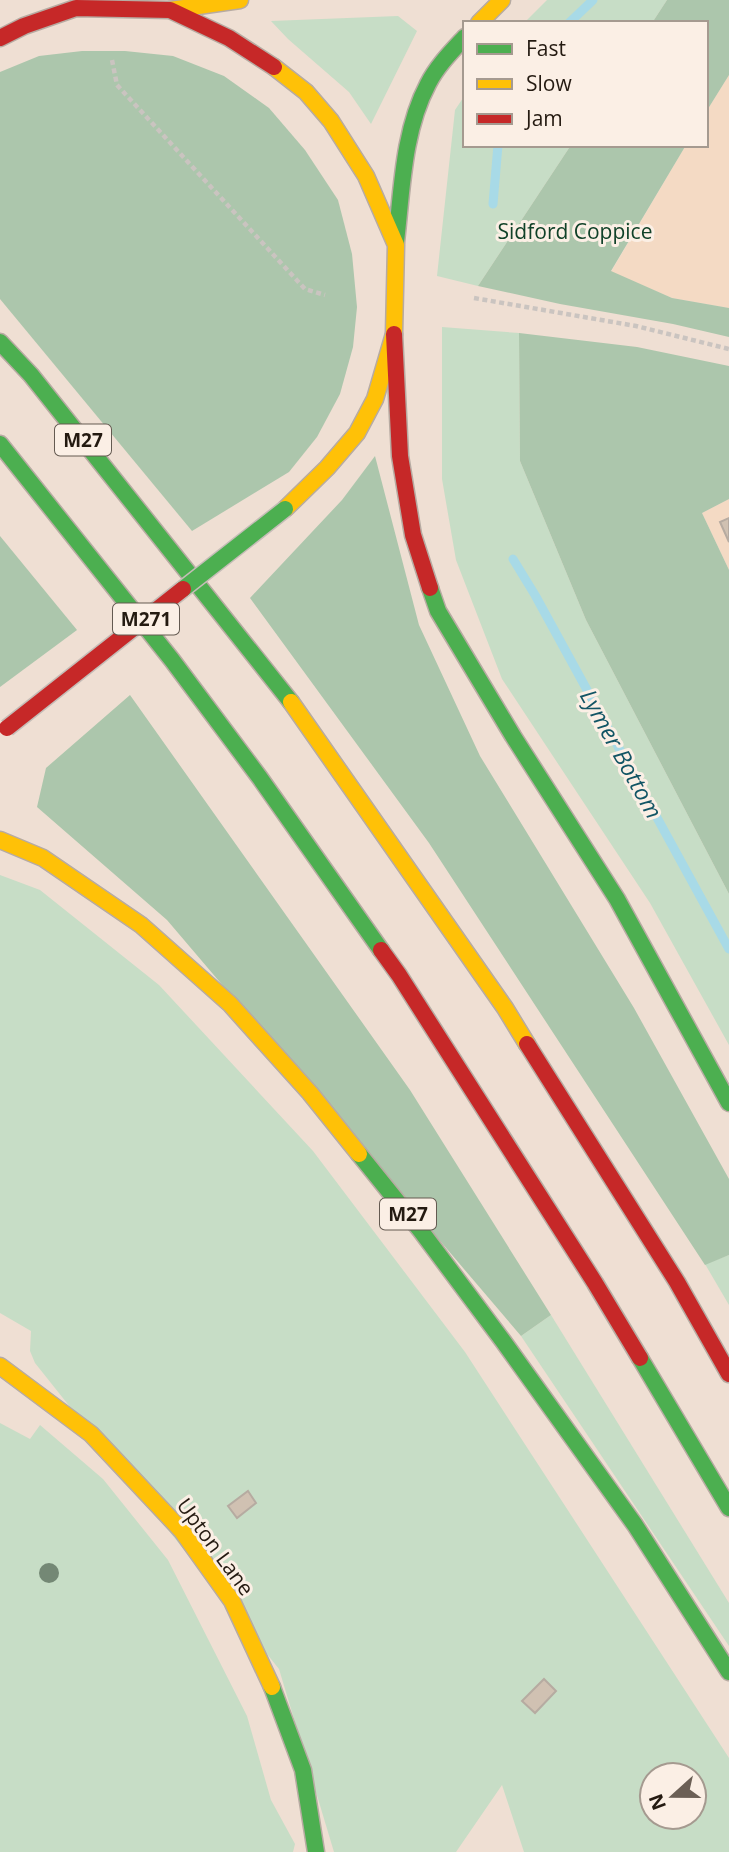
<svg xmlns="http://www.w3.org/2000/svg" width="729" height="1852" viewBox="0 0 729 1852" font-family="'Open Sans',sans-serif">
  <style>
    .built { fill: #f4dac4 }
    .green { fill: #c7ddc6; fill-rule: evenodd }
    .forest { fill: #acc6ac }
    .lines { fill: none; stroke-linecap: round; stroke-linejoin: round }
    .stream { stroke: #a8dae7; stroke-width: 9 }
    .building { fill: #d0c1b2; stroke: #b6aba1; stroke-width: 2 }
    .fast-casing { stroke: #b7aba2; stroke-width: 19 }
    .slow-casing { stroke: #b7aba2; stroke-width: 19 }
    .jam-casing { stroke: #b7aba2; stroke-width: 19 }
    .path { stroke: #cac4c0; stroke-width: 4.5; stroke-dasharray: 5 3.5; stroke-linecap: butt }
    .fast { stroke: #4caf50; stroke-width: 16 }
    .slow { stroke: #ffc107; stroke-width: 16 }
    .jam { stroke: #c62828; stroke-width: 16 }
    .fast-bridge-casing { stroke: #c5bdb7; stroke-width: 19; stroke-linecap: butt }
    .jam-bridge-casing { stroke: #c5bdb7; stroke-width: 19; stroke-linecap: butt }
    .fast-bridge { stroke: #4caf50; stroke-width: 16 }
    .jam-bridge { stroke: #c62828; stroke-width: 16 }
    .tree { fill: #748875 }
    .labels { text-anchor: middle; stroke-width: 6; stroke-linejoin: round; paint-order: stroke }
    .shield { fill: #fbefe5; stroke: #645a51; stroke-width: 2 }
    .shield-label { font-size: 19px; font-weight: bold; fill: #241a11 }
    .park-label { font-size: 21px; fill: #104128; stroke: #fbefe5 }
    .street-label { font-size: 21px; fill: #241a11; stroke: #fbefe5 }
    .water-label { font-size: 23px; font-style: italic; fill: #125565; stroke: #fbefe5 }
  </style>
  <rect width="100%" height="100%" fill="#efdfd3"/>
  <!-- built -->
  <g class="built">
    <path d="M729,75V308L672,298L611,272L686,145H706V112Z"/>
    <path d="M729,499V570L702,513Z"/>
  </g>
  <!-- green -->
  <g class="green">
    <path d="M547,0H667L652,23H524Z"/>
    <path d="M398,16L417,31L371,124L349,92L288,39L271,21Z"/>
    <path d="M465,95V145H571L478,286L437,276L455,110Z"/>
    <path d="M442,327L519,333L520,461L586,620L729,894V1045L650,903L502,679L456,560L442,479Z"/>
    <path d="M0,875L40,890L159,985L313,1151L465,1352L729,1758V1852H524L502,1785L456,1852H334L279,1669L35,1363L30,1351L31,1331L0,1313ZM652,1775H694V1817H652Z"/>
    <path d="M729,1255V1305L705,1264Z"/>
    <path d="M551,1315L729,1603V1646L521,1336Z"/>
    <path d="M0,1423L30,1439L40,1425L103,1479L168,1560L247,1716L271,1800L295,1844L293,1852H0Z"/>
  </g>
  <!-- forest -->
  <g class="forest">
    <path d="M667,0H729V75L706,112V23H652Z"/>
    <path d="M82,51H125L173,56L224,76L269,108L305,150L338,200L352,254L357,307L353,347L340,394L317,437L289,472L192,531L0,299V72L39,56Z"/>
    <path d="M571,145H686L611,271L672,298L729,308V337L673,324L560,304L478,286Z"/>
    <path d="M519,333L637,347L729,366V499L702,513L729,570V894L586,620L520,461Z"/>
    <path d="M375,456L419,625L480,756L634,1008L729,1179V1255L705,1265L429,843L250,598L342,500Z"/>
    <path d="M0,536L77,630L0,687Z"/>
    <path d="M130,695L410,1090L551,1315L521,1336L167,920L37,807L46,768Z"/>
  </g>
  <g class="lines">
    <!-- stream -->
    <g class="stream">
      <path d="M569,23L593,0"/>
      <path d="M493,204L498,145"/>
      <path d="M513,559L535,595L729,949"/>
    </g>
  </g>
  <!-- building -->
  <g class="building">
    <path d="M729,518V542L720,522Z"/>
    <path d="M248,1491L256,1503L237,1518L228,1506Z"/>
    <path d="M544,1679L556,1691L535,1713L522,1701Z"/>
  </g>
  <g class="lines">
    <!-- fast casing -->
    <g class="fast-casing">
      <g id="fast">
        <path d="M396,242C402,190 403,131 428,84C437,66 452,51 465,37"/>
        <path d="M0,342L31,375L291,702"/>
        <path d="M0,444L172,660L260,778L381,950"/>
        <path d="M430,588L438,611L513,736L617,899L729,1103"/>
        <path d="M359,1154L421,1231L503,1341L635,1525L729,1672"/>
        <path d="M640,1358L729,1508"/>
        <path d="M272,1687L303,1770L316,1852"/>
      </g>
    </g>
    <!-- slow casing -->
    <g class="slow-casing">
      <g id="slow">
        <path d="M170,10L240,0"/>
        <path d="M479,23L502,0"/>
        <path d="M274,67L306,92L331,121L366,176L396,245L394,334L375,399L357,433L327,468L285,509"/>
        <path d="M291,702L505,1008L527,1044"/>
        <path d="M0,840L43,858L141,925L230,1004L310,1093L359,1154"/>
        <path d="M0,1366L91,1434L182,1531L232,1601L272,1687"/>
      </g>
    </g>
    <!-- jam casing -->
    <g class="jam-casing">
      <g id="jam">
        <path d="M0,38L24,26L76,8L170,10L229,38L274,67"/>
        <path d="M394,334L400,456L413,535L430,588"/>
        <path d="M381,950L399,975L595,1283L640,1358"/>
        <path d="M527,1044L677,1282L729,1374"/>
      </g>
    </g>
    <!-- path -->
    <g class="path">
      <path d="M112,60L117,85L305,289L325,295"/>
      <path d="M474,298L636,326L729,349"/>
    </g>
    <!-- fast -->
    <use href="#fast" class="fast"/>
    <!-- slow -->
    <use href="#slow" class="slow"/>
    <!-- jam -->
    <use href="#jam" class="jam"/>
    <!-- fast-bridge casing -->
    <g class="fast-bridge-casing">
      <path id="fast-bridge" d="M183,589L285,509"/>
    </g>
    <!-- jam-bridge casing -->
    <g class="jam-bridge-casing">
      <path id="jam-bridge" d="M7,728L183,589"/>
    </g>
    <!-- fast-bridge -->
    <use href="#fast-bridge" class="fast-bridge"/>
    <!-- jam-bridge -->
    <use href="#jam-bridge" class="jam-bridge"/>
  </g>
  <!-- trees -->
  <circle class="tree" cx="49" cy="1573" r="10"/>
  <g class="labels">
    <!-- shield labels -->
    <g class="shield">
      <rect x="55" y="424.5" width="56" height="31" rx="5"/>
      <rect x="113" y="603.5" width="66" height="31" rx="5"/>
      <rect x="380" y="1198.5" width="56" height="31" rx="5"/>
    </g>
    <g class="shield-label">
      <text x="83" y="447">M27</text>
      <text x="146" y="626">M271</text>
      <text x="408" y="1221">M27</text>
    </g>
    <!-- park labels -->
    <g class="park-label">
      <text x="575" y="239">Sidford Coppice</text>
    </g>
    <!-- street labels -->
    <g class="street-label">
      <text transform="translate(215 1547) rotate(54)" y="7">Upton Lane</text>
    </g>
    <!-- water labels -->
    <g class="water-label">
      <text transform="translate(621 754) rotate(61)" y="8">Lymer Bottom</text>
    </g>
  </g>
  <!-- legend -->
  <rect x="463" y="21" width="245" height="126" fill="#fbefe5" stroke="#a59a90" stroke-width="2"/>
  <rect x="477" y="44" width="35" height="10" fill="#4caf50" stroke="#a59a90" stroke-width="2"/>
  <text x="526" y="56" font-size="21" fill="#241a11">Fast</text>
  <rect x="477" y="79" width="35" height="10" fill="#ffc107" stroke="#a59a90" stroke-width="2"/>
  <text x="526" y="91" font-size="21" fill="#241a11">Slow</text>
  <rect x="477" y="114" width="35" height="10" fill="#c62828" stroke="#a59a90" stroke-width="2"/>
  <text x="526" y="126" font-size="21" fill="#241a11">Jam</text>
  <!-- north arrow -->
  <g transform="translate(673 1796) rotate(249)"><circle r="33" fill="#fbefe5" stroke="#a59a90" stroke-width="2"/>
  <path d="M0-5L12 26L0 18L-12 26Z" fill="#6b5f55"/>
  <text y="-10" font-size="19" font-weight="bold" text-anchor="middle" fill="#241a11">N</text>
  </g>
</svg>
